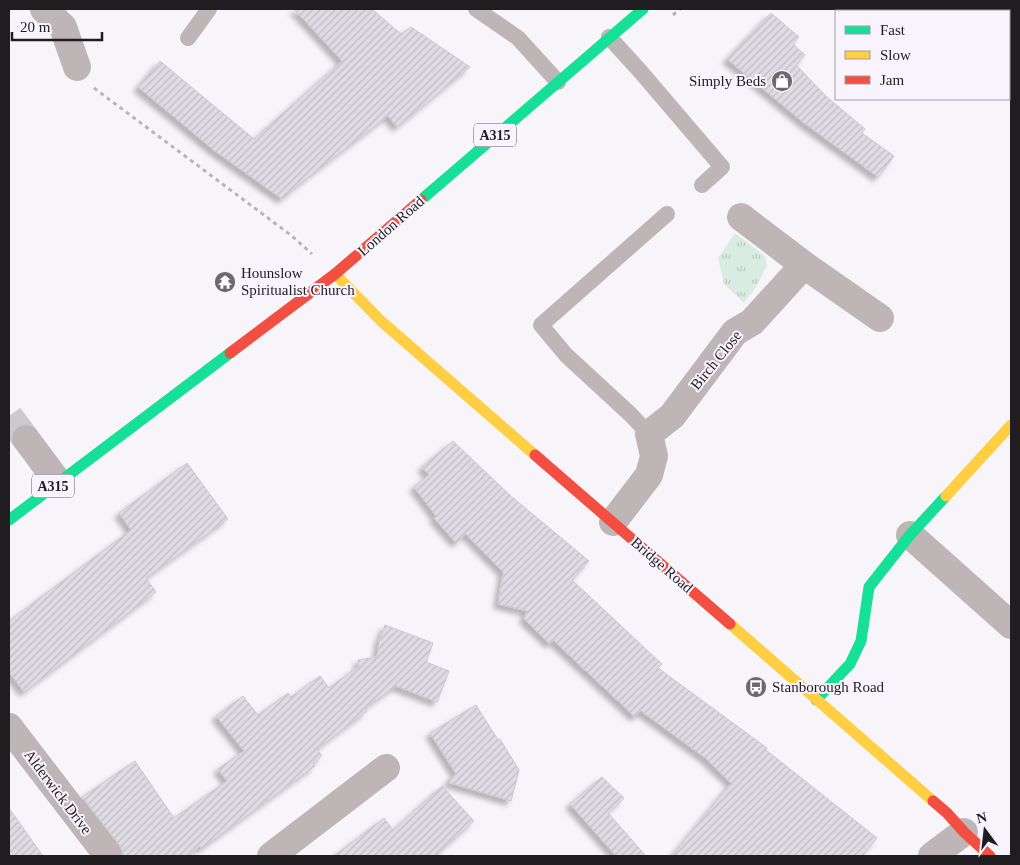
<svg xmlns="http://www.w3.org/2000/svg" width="1020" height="865" viewBox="0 0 1020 865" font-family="'Times New Roman',serif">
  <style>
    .park { fill: url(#park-tufts) }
    .building { fill: url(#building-hatch); stroke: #cac8cc; filter: url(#shadow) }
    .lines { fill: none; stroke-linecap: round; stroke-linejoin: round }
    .street-tunnel { stroke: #cdcace; stroke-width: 28; stroke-dasharray: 28 14; stroke-linecap: butt }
    .path { stroke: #b9b4b6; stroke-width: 3; stroke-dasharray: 4 4; stroke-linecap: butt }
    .lane { stroke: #beb5b6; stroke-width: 16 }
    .street { stroke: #beb5b6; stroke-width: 28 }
    .fast { stroke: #16e098; stroke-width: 11 }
    .slow { stroke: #ffcf43; stroke-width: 11 }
    .jam { stroke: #f24e42; stroke-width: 11 }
    .labels { text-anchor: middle; stroke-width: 4; stroke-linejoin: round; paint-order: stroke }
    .shield { fill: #f8f3fc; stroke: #605d62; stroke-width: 1 }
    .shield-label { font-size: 14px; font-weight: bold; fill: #1f1d20 }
    .poi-label { font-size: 15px; fill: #1f1d20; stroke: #f8f3fc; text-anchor: start }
    .street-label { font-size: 15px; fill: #1f1d20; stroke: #f8f3fc }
  </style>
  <defs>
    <pattern id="park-tufts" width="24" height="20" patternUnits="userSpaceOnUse" patternTransform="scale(1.25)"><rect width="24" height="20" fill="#d9ece1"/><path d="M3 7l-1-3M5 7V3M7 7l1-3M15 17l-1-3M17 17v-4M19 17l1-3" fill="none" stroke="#bacac1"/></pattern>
    <pattern id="building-hatch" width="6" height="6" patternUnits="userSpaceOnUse" patternTransform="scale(1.25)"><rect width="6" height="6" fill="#dfdbe3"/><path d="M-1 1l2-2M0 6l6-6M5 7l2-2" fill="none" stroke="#bfbcc2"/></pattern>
    <filter id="shadow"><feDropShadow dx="-4.5" dy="4.5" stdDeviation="2.5" flood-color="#0004"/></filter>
  </defs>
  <rect width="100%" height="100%" fill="#f8f5fa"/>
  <!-- park -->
  <path class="park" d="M735,233L765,256L767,266L756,287L744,303L724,284L718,258Z"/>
  <!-- building -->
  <g class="building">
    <path d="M294,9H372L401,34L411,27L470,67L397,127L388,116L302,182L282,199L215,151L138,87L160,61L254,139L342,61Z"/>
    <path d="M771,13L799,37L793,44L805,55L796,65L827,97L865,129L862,133L894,156L878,177L804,123L727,59Z"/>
    <path d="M453,441L512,497L589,561L572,580L662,664L658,668L767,748L766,750L877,838L862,856H672L731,783L704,757L641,711L635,717L553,640L550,644L524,619L527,611L498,604L503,572L466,534L456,543L434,518L436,516L414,487L429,475L422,467Z"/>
    <path d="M187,463L228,519L146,578L156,592L24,692L9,672V621L131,530L119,513Z"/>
    <path d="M385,625L433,643L426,662L449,671L437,702L396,686L365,708L367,711L317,749L322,756L313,763L315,766L201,849L200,846L188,856H123V853L120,846L82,797L135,761L174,818L227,781L218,769L244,751L216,716L243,696L258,715L288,693L291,697L320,676L329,688L359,666L358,660L377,657L379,641Z"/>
    <path d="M476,705L498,740L500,739L519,770L511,801L447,782L456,774L430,733Z"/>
    <path d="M602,777L624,798L608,813L646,856H616L570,804Z"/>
    <path d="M442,786L474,821L435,856H334L384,818L393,830Z"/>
    <path d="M9,808L43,856H9Z"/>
  </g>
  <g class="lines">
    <!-- street-tunnel -->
    <path class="street-tunnel" d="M9,416L26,439"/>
    <!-- path -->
    <g class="path">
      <path d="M673,15L680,9"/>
      <path d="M94,88L292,236L312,254"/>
    </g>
    <!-- lane -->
    <g class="lane">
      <path d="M476,9L518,38L558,82"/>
      <path d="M609,37L640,71L722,167L702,185"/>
      <path d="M188,38L209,9"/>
      <path d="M649,434L630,414L566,355L541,325L667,214"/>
    </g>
    <!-- street -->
    <g class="street">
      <path d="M44,9L63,27L77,67"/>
      <path d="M741,217L804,265L880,318"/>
      <path d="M26,439L58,482"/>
      <path d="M613,522L649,475L654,456L649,434L672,416L735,332L752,322L804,265"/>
      <path d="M910,535L1011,625"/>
      <path d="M9,727L108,856"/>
      <path d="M271,856L386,768"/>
      <path d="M932,856L964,832"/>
    </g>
    <!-- fast -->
    <g class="fast">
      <path d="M421,200L643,9"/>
      <path d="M9,520L230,353"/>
      <path d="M816,700L850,664L861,641L869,587L910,535L946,496"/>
    </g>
    <!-- slow -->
    <g class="slow">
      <path d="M335,274L381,321L535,455"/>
      <path d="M946,496L1011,425"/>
      <path d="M730,624L933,801"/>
    </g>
    <!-- jam -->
    <g class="jam">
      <path d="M230,353L335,274L421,200"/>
      <path d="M535,455L730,624"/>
      <path d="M933,801L947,813L964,832L990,856"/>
    </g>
  </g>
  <!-- icons -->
  <defs>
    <g id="shop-disc" transform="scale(1.125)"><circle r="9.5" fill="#6b696c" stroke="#f8f3fc"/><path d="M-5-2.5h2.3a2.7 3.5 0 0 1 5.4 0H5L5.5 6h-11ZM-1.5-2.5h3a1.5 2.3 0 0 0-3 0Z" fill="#fff"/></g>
    <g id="temple-disc" transform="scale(1.125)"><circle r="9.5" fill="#6b696c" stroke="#f8f3fc"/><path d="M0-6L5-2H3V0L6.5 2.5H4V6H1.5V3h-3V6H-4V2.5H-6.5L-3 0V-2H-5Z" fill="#fff"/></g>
    <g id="bus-disc" transform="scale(1.125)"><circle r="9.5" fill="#6b696c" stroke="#f8f3fc"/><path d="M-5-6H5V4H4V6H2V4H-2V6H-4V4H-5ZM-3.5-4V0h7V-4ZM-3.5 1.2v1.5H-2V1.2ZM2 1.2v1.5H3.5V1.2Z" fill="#fff"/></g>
  </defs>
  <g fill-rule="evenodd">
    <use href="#shop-disc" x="782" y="81"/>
    <use href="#temple-disc" x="225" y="282"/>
    <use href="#bus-disc" x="756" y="687"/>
  </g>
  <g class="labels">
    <!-- shield labels -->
    <g class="shield">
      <rect x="474" y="123.5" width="42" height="23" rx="4"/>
      <rect x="32" y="474.5" width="42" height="23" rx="4"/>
    </g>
    <g class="shield-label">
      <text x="495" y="140">A315</text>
      <text x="53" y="491">A315</text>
    </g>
    <!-- poi labels -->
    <g class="poi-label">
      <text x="766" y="86" text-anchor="end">Simply Beds</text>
      <text x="241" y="278">Hounslow<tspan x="241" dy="17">Spiritualist Church</tspan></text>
      <text x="772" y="692">Stanborough Road</text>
    </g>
    <!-- street labels -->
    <g class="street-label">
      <text transform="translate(391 226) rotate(-41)" y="5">London Road</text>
      <text transform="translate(716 360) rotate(-51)" y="5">Birch Close</text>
      <text transform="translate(662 565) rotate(41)" y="5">Bridge Road</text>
      <text transform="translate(58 792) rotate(53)" y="5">Alderwick Drive</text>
    </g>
  </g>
  <!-- border -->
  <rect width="1020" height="865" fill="none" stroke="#1f1d20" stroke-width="20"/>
  <!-- legend -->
  <rect x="835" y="10" width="175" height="90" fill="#f8f3fc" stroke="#a19da4"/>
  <rect x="845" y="26" width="25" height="8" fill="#16e098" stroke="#a19da4"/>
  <text x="880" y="35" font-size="15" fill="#1f1d20">Fast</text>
  <rect x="845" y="51" width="25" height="8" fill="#ffcf43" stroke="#a19da4"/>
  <text x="880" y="60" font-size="15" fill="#1f1d20">Slow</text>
  <rect x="845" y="76" width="25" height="8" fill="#f24e42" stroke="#a19da4"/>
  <text x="880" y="85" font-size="15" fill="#1f1d20">Jam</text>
  <!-- north arrow -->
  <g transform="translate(985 830) rotate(345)" stroke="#f8f3fc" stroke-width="4" paint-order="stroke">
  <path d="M0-4L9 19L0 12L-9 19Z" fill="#1f1d20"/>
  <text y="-8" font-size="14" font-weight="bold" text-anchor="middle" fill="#1f1d20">N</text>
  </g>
  <!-- scale -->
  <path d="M12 32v8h90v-8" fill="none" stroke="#1f1d20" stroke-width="2.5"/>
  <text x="20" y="32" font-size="15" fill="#1f1d20" stroke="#f8f3fc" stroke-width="4" paint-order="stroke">20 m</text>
</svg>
